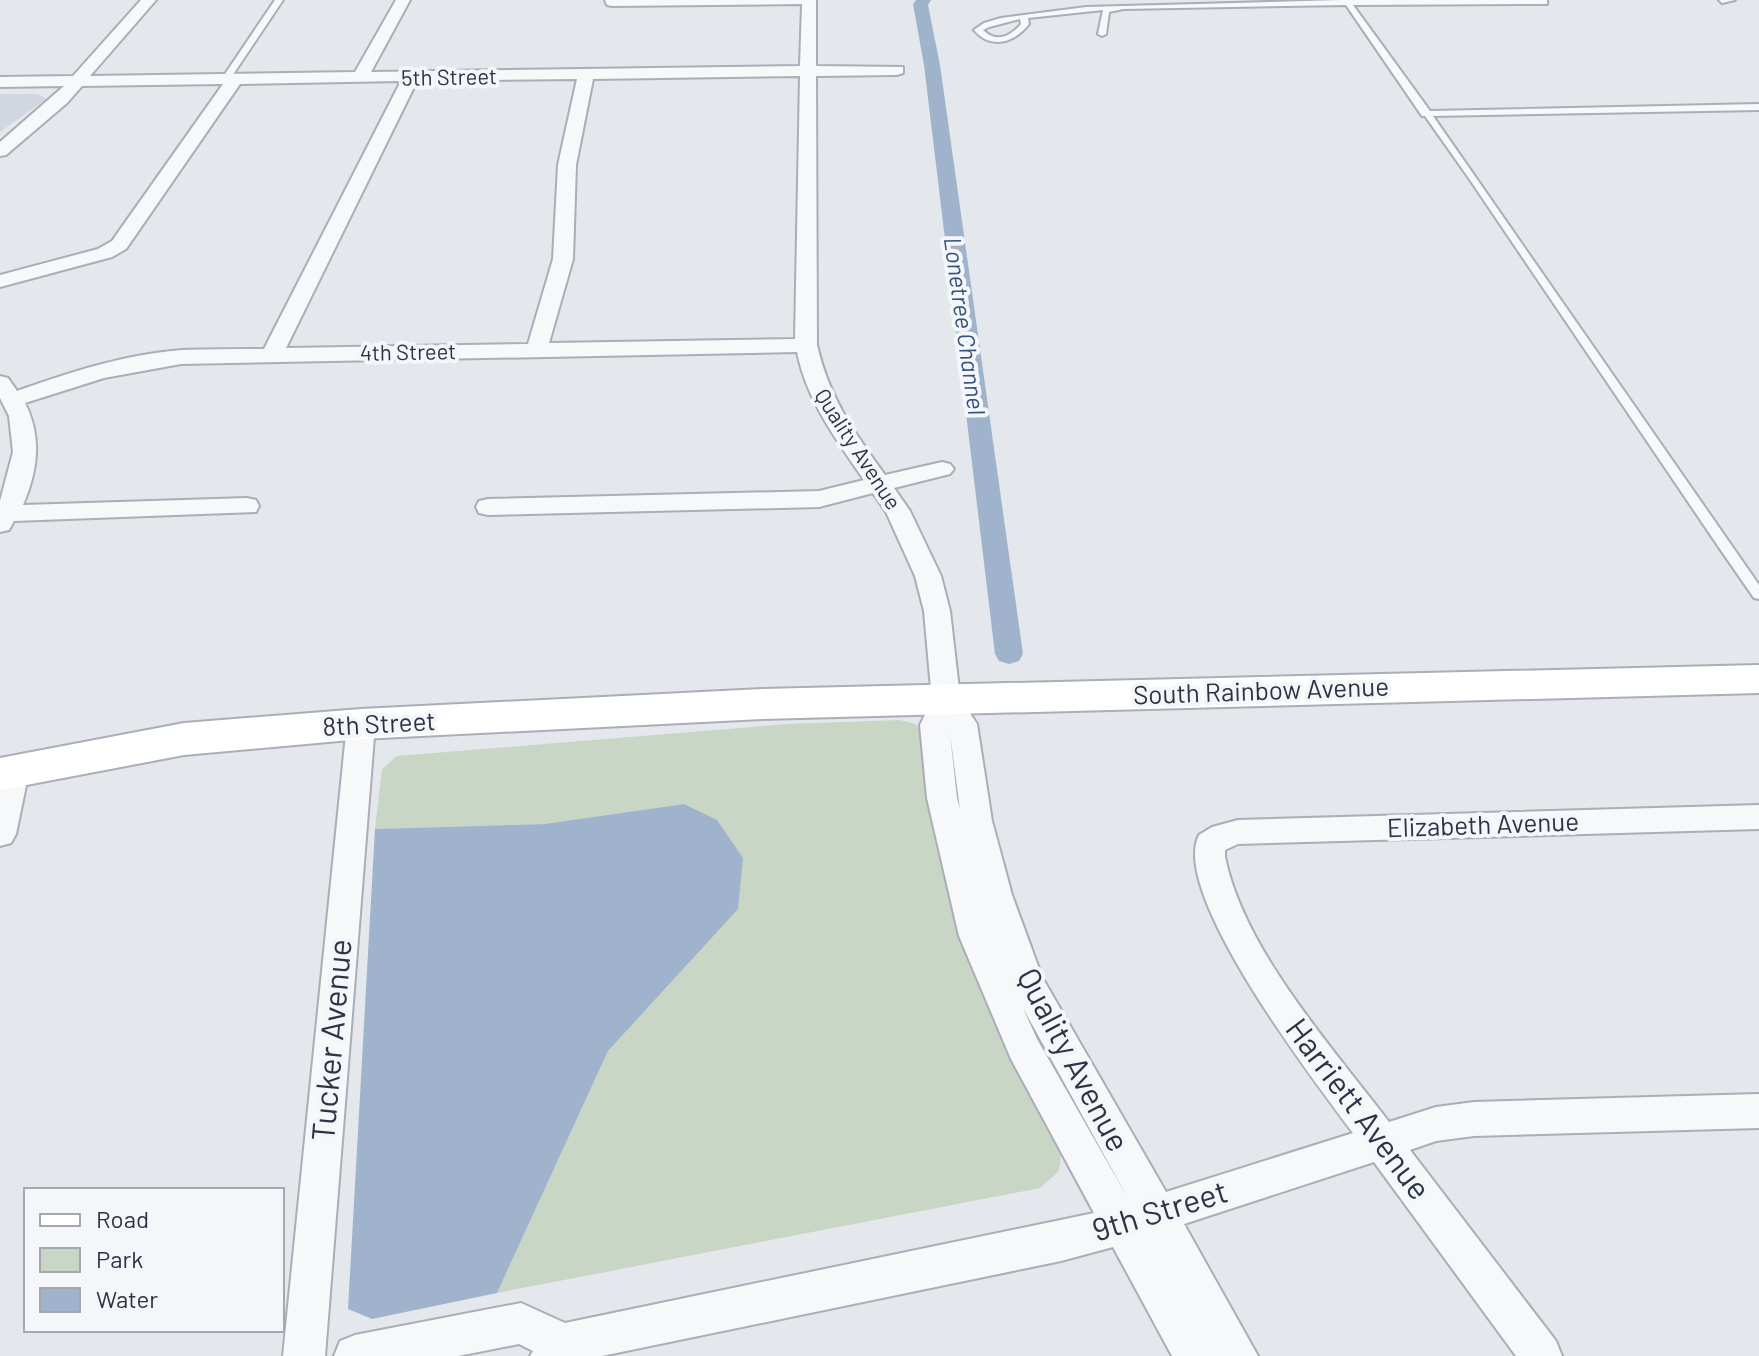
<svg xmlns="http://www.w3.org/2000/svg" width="1759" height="1356" viewBox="0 0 1759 1356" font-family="Barlow,sans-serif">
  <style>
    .built { fill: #d2d6de }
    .green { fill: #c9d6c5 }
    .water { fill: #9fb4cc }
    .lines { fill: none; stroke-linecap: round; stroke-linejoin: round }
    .canal { fill: #9fb4cc; fill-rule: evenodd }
    .lane-casing { stroke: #a9aeb7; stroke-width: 4 }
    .street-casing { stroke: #a9aeb7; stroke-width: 4 }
    .secondary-casing { stroke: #a9aeb7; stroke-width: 4 }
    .lane { fill: #f7f8fa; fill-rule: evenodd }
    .street { fill: #f7f8fa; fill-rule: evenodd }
    .secondary { fill: #fff; fill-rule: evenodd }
    .labels { text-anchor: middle; stroke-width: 8; stroke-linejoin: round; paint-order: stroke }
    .far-street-label { font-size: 22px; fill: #2b3445; stroke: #f4f6f9 }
    .far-water-label { font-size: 24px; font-style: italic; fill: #34527a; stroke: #f4f6f9 }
    .street-label { font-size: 26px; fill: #2b3445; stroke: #f4f6f9 }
    .near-street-label { font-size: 32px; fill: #2b3445; stroke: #f4f6f9 }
  </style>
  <rect width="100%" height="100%" fill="#e4e7ec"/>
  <!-- built -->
  <path class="built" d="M0,94H38L46,99L0,132Z"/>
  <!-- green -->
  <path class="green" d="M900,720L915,724L925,735L930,809L949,900L990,1008L1022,1075L1062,1145L1059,1171L1040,1188L497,1293L608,1051L737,909L684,804L544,824L375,829L382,769L397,756L787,724Z"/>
  <!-- water -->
  <path class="water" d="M684,804L717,820L743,858L738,909L608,1051L497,1293L372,1319L348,1309L375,829L544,824Z"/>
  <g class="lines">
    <!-- canal -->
    <path class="canal" d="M916,0H931L928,5L940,65L1023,654L1019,661L1009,664L999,661L995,654L924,65L913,4Z"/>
    <!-- lane casing -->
    <g class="lane-casing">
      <g id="lane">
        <path d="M275,0H283L228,82H222L221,80Z"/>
        <path d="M1341,0H1547V4H1544L1353,5L1430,111L1759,104V110L1433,116L1759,585V599L1754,598L1718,546L1468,177L1425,116H1422L1346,5L1123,9L1109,12L1106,34L1102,36L1098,34L1103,10L1028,18L1029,24C1014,43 991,50 974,30L984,23L1001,18L1086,7ZM1020,19L1021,24C1010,37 996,43 983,30L989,27Z"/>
        <path d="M1719,0H1735L1722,3Z"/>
      </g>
    </g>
    <!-- street casing -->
    <g class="street-casing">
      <g id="street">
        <path d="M141,0H156L90,76L355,72L396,0H410L371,72L800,66L802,4L612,6L607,5L605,0H816V66L903,67V73L897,75L816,76L817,345C829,398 854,432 885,475L942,462L950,464L954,469L950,474L894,488L910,511L941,576L950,611L960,698L977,724L992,821L1012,895L1042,977L1166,1192L1353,1133C1316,1083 1169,893 1199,835L1212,827L1238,820L1759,805V829L1238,844L1225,850V857C1244,950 1332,1047 1389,1122L1436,1107L1474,1102L1759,1094V1128L1474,1136L1436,1141L1410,1150L1556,1341L1562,1356H1516L1374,1162L1184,1224L1258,1356H1172L1113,1247L1061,1261L602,1356H530L533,1351L519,1344L458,1356H334L340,1341L355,1335L521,1303L565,1323L1094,1213L1011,1059L959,936L927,798L920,725L932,700L924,611L915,576L886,512L873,493L819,507L488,515L479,513L476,507L479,501L488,499L819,491L864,480C836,439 807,401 797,352L181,364L104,378L25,403C42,437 38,470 23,505L247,498L256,500L259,506L256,512L14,521L9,530L0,532V501L13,452L9,416L0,398V376L8,378L17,391C70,372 126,354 182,350C209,349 237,349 264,349L401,81L240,84L126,249L112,257L0,287V275L98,249L112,241L223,84L82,86L67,103L6,155L0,156V142L64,86L0,87V77L73,76ZM800,76L795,339L549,343L573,259L576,165L593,79ZM577,79L558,165L553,259L528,344L286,348L417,81ZM949,725V726L960,809L957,798ZM1023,1008L1129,1200L1037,1039Z"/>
        <path d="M361,713L371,716L375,724L325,1356H283L347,724L351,716Z"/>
        <path d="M14,760L25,763L29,771L16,834L11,843L0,846V769L3,763Z"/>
      </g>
    </g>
    <!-- secondary casing -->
    <g class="secondary-casing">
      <path id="secondary" d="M1759,665V693L762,719L361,739L184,755L0,790V758L184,723L361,709L762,689Z"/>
    </g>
    <!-- lane -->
    <use href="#lane" class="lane"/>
    <!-- street -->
    <use href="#street" class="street"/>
    <!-- secondary -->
    <use href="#secondary" class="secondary"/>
  </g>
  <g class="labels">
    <!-- far-street labels -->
    <g class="far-street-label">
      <text transform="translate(449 77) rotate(-1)" y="8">5th Street</text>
      <text transform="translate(408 352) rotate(-1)" y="8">4th Street</text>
      <text transform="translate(858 449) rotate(57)" y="8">Quality Avenue</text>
    </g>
    <!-- far-water labels -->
    <g class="far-water-label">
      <text transform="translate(964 326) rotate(82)" y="8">Lonetree Channel</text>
    </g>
    <!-- street labels -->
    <g class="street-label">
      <text transform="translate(1261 691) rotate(-2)" y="9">South Rainbow Avenue</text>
      <text transform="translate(379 724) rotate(-3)" y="9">8th Street</text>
      <text transform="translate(1483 825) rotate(-2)" y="9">Elizabeth Avenue</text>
    </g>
    <!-- near-street labels -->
    <g class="near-street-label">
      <text transform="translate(332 1040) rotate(-85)" y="11">Tucker Avenue</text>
      <text transform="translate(1073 1060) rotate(62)" y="11">Quality Avenue</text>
      <text transform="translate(1358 1109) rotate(53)" y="11">Harriett Avenue</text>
      <text transform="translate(1160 1211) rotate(-17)" y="11">9th Street</text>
    </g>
  </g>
  <!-- legend -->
  <rect x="24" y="1188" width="260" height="144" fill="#f4f6f9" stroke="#a4a8b1" stroke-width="2"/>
  <rect x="40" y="1214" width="40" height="12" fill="#ffffff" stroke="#a4a8b1" stroke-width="2"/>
  <text x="96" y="1228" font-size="24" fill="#2b3445">Road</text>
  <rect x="40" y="1248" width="40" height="24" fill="#c9d6c5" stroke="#a4a8b1" stroke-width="2"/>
  <text x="96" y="1268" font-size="24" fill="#2b3445">Park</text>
  <rect x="40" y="1288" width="40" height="24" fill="#9fb4cc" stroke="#a4a8b1" stroke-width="2"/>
  <text x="96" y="1308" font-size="24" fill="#2b3445">Water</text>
</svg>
